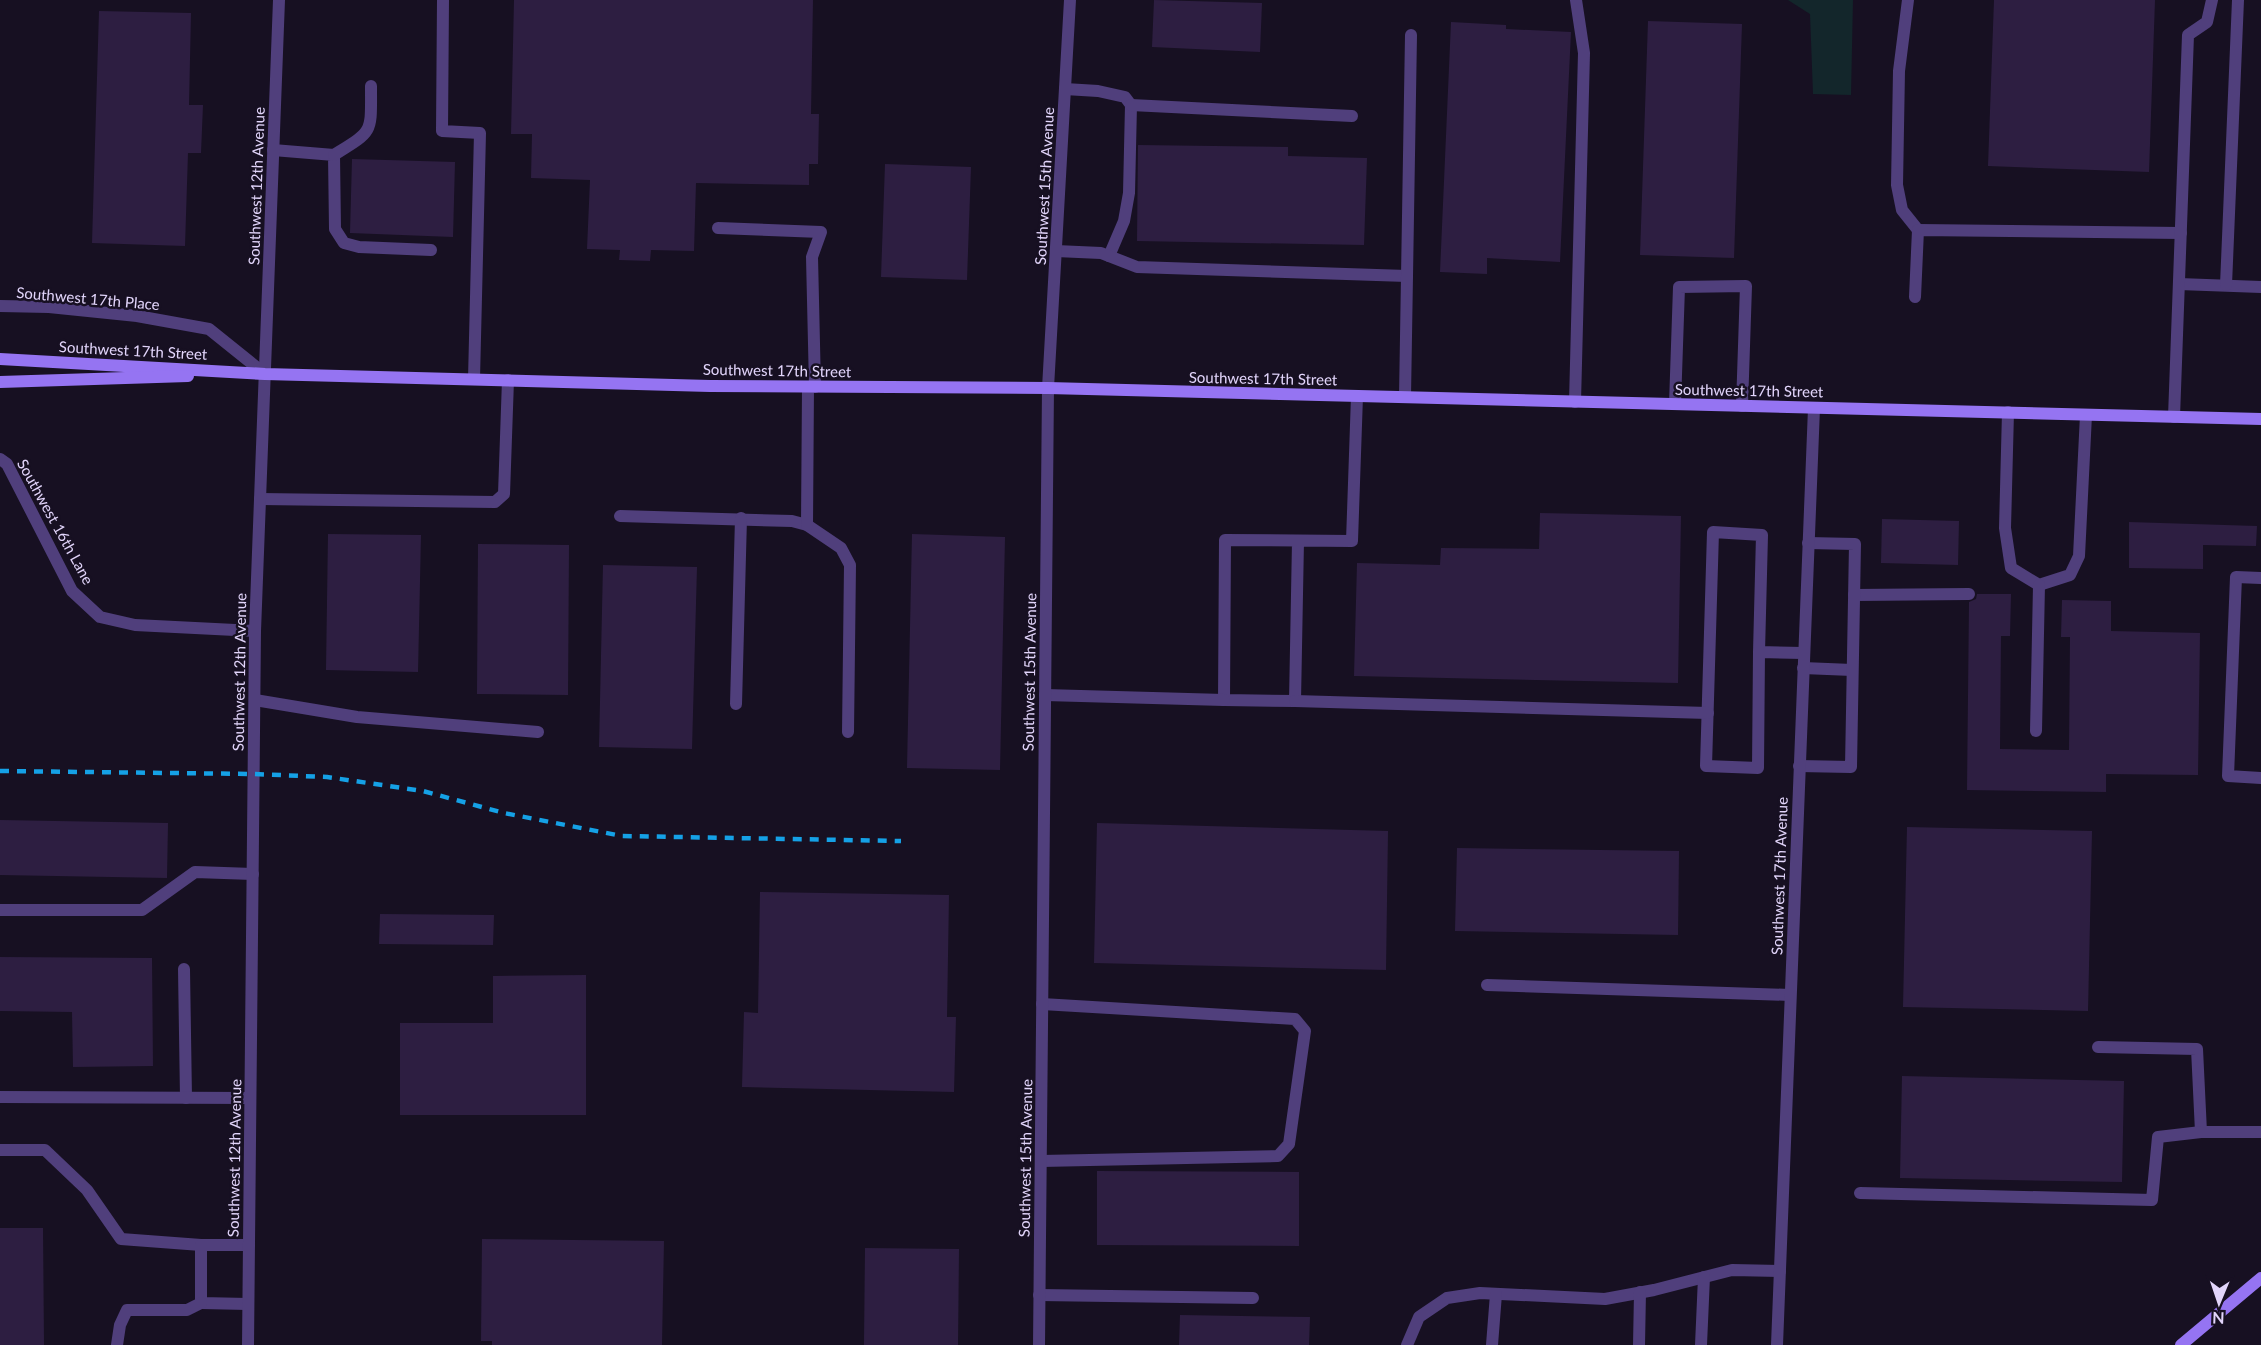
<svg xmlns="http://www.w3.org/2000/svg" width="2261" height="1345" viewBox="0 0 2261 1345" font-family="Lato,sans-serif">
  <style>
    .green { fill: #13262b }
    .building { fill: #2d1e41 }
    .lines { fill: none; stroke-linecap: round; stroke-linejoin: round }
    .service { stroke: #503f7c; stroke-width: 12 }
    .minor { stroke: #503f7c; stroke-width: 12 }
    .secondary { stroke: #9574f2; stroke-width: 12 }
    .rail { stroke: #15a1e6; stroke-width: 4.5; stroke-dasharray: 9 8; stroke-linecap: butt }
    .labels { text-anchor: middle; stroke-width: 5; stroke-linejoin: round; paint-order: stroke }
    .street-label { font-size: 15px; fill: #e2d5fb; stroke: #171022 }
  </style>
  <rect width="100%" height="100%" fill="#171022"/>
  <!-- green -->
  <path class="green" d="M1788,0H1853L1851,95L1813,94L1810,14Z"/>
  <!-- building -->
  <g class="building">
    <path d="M514,0H813L811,114H819L818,164H809V185L696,183L694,251L651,250L650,261L619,260L620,250L587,249L590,180L531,178L532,134H511Z"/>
    <path d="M1154,0L1262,3L1260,52L1152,47Z"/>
    <path d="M1994,0H2155L2149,172L1988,166Z"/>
    <path d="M99,11L191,13L189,105H203L201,153H188L185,246L92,243Z"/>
    <path d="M1648,21L1742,24L1734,258L1640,255Z"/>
    <path d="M1451,22L1506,25V29L1571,32L1560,262L1487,258V274L1440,272Z"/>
    <path d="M1138,145L1288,147V156L1367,158L1364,245L1137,241Z"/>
    <path d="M352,159L455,162L453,237L350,233Z"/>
    <path d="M885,164L971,167L967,280L881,277Z"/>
    <path d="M1540,513L1681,516L1678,683L1354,676L1357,563L1440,565L1441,548L1539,549Z"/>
    <path d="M1882,519L1959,521L1958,565L1881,563Z"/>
    <path d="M2129,522L2257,526L2256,546L2203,545V569L2129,568Z"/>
    <path d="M328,534L421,535L418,672L326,670Z"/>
    <path d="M912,534L1005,537L1000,770L907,768Z"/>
    <path d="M478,544L569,545L568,695L477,694Z"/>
    <path d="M603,565L697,567L692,749L599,747Z"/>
    <path d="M1977,594H2011L2010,636H2001L2000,749L2069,750L2070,637H2061L2062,600L2111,601V631L2200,633L2198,775L2106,774V792L1967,790L1969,602L1976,599Z"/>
    <path d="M0,820L168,823L167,878L0,875Z"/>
    <path d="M1097,823L1388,831L1386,970L1094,963Z"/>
    <path d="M1907,827L2092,831L2088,1011L1903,1007Z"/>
    <path d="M1457,848L1679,851L1678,935L1455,931Z"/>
    <path d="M760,892L949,895L947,1017H956L954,1092L742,1087L744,1012L758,1013Z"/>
    <path d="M380,914L494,915L493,945L379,944Z"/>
    <path d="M0,957L152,958L153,1066L73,1067L72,1012L0,1011Z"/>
    <path d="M586,975V1115H400V1023H493V976Z"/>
    <path d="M1902,1076L2124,1081L2122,1182L1900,1178Z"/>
    <path d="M1097,1171L1299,1172V1246L1097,1245Z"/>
    <path d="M0,1228H43L44,1345H0Z"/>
    <path d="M482,1239L664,1241L662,1345H492V1341H481Z"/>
    <path d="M865,1248L959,1249L958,1345H864Z"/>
    <path d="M1180,1315L1310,1317L1309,1345H1179Z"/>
  </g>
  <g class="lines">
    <!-- service -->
    <g class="service">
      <path d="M443,0L442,131L480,133L474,379"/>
      <path d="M1908,0L1899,71L1897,185L1902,210L1918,230"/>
      <path d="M1065,89L1098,91L1125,97L1131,105L1129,193L1124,221L1109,256"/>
      <path d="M1131,105L1352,116"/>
      <path d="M273,150L334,155L335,229L344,243L359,247L431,250"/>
      <path d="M334,155C374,130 371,134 371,86"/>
      <path d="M718,228L821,232L812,257L815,387"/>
      <path d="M1056,251L1101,253L1137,267L1407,276"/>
      <path d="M2179,284L2261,287"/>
      <path d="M2226,285L2238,0"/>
      <path d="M1915,297L1918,230L2181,233"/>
      <path d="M1405,397L1411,35"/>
      <path d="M1575,402L1584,53L1576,0"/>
      <path d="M1675,404L1679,287L1746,286L1742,406"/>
      <path d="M2008,412L2005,528L2011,568L2039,585L2070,575L2079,556L2086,415"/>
      <path d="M2174,417L2188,35L2207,22L2212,0"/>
      <path d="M260,499L495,502L504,494L508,380"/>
      <path d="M620,516L792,521L807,525L841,548L850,565L848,732"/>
      <path d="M807,525L808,387"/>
      <path d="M1298,541L1295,701L1224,700L1225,540L1352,541L1357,396"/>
      <path d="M2261,578L2236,577L2228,776L2261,778"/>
      <path d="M1854,595L1969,594"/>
      <path d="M1759,652L1758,768L1706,766L1713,532L1762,535L1759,652L1803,653"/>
      <path d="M1803,668L1852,670"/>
      <path d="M1045,695L1224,700"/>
      <path d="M255,700L357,717L538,732"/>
      <path d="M1295,701L1708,713"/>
      <path d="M736,704L741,518"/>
      <path d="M2036,731L2039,585"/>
      <path d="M1799,766L1851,767L1855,544L1808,543"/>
      <path d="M0,910H142L195,872L253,874"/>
      <path d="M184,969L186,1098"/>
      <path d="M1487,985L1790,995"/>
      <path d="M2098,1047L2197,1049L2201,1132"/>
      <path d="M0,1097L250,1098"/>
      <path d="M0,1150H45L87,1190L121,1239L201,1245"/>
      <path d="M1041,1161L1278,1156L1289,1144L1305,1031L1295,1019L1042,1004"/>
      <path d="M1860,1193L2152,1200L2158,1137L2201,1132H2261"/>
      <path d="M1039,1295L1253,1298"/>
      <path d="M248,1304L201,1303V1245H249"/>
      <path d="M117,1345L120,1325L127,1310H187L201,1303"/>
      <path d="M1407,1345L1419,1317L1447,1298L1480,1293L1605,1299L1654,1290L1732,1270L1780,1271"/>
      <path d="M1492,1345L1496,1294"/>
      <path d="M1639,1345L1640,1292"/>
      <path d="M1701,1345L1704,1277"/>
    </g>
    <!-- minor -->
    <g class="minor">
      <path d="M0,306L49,307L137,316L209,329L265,374"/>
      <path d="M0,459L7,464L72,591L100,617L135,625L255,631"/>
      <path d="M248,1345L255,631L279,0"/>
      <path d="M1039,1345L1048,388L1070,0"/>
      <path d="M1777,1345L1814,408"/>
    </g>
    <!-- secondary -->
    <g class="secondary">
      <path d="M0,359L265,374L710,386L1048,388L2261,419"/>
      <path d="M0,382L188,376"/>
      <path d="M2181,1345L2261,1278"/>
    </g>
    <!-- rail -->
    <path class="rail" d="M0,771L254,774L327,777L423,791L504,813L622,836L901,841"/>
  </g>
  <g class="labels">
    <!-- street labels -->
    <g class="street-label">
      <text transform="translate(257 186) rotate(-88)" y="5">Southwest 12th Avenue</text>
      <text transform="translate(1045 186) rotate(-87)" y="5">Southwest 15th Avenue</text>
      <text transform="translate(88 299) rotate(5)" y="5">Southwest 17th Place</text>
      <text transform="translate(133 351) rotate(3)" y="5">Southwest 17th Street</text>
      <text transform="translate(777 371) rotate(1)" y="5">Southwest 17th Street</text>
      <text transform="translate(1263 379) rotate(1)" y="5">Southwest 17th Street</text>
      <text transform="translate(1749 391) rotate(1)" y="5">Southwest 17th Street</text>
      <text transform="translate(55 522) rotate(61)" y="5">Southwest 16th Lane</text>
      <text transform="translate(240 672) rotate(-89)" y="5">Southwest 12th Avenue</text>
      <text transform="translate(1030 672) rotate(-89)" y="5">Southwest 15th Avenue</text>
      <text transform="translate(1780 876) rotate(-88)" y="5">Southwest 17th Avenue</text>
      <text transform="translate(235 1158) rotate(-89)" y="5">Southwest 12th Avenue</text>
      <text transform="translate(1026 1158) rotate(-89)" y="5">Southwest 15th Avenue</text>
    </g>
  </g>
  <!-- north arrow -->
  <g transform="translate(2219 1303) rotate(182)" stroke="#171022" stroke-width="4.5" paint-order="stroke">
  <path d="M0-4.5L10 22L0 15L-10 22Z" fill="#e2d5fb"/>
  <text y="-9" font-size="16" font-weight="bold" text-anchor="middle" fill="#e2d5fb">N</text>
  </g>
</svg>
